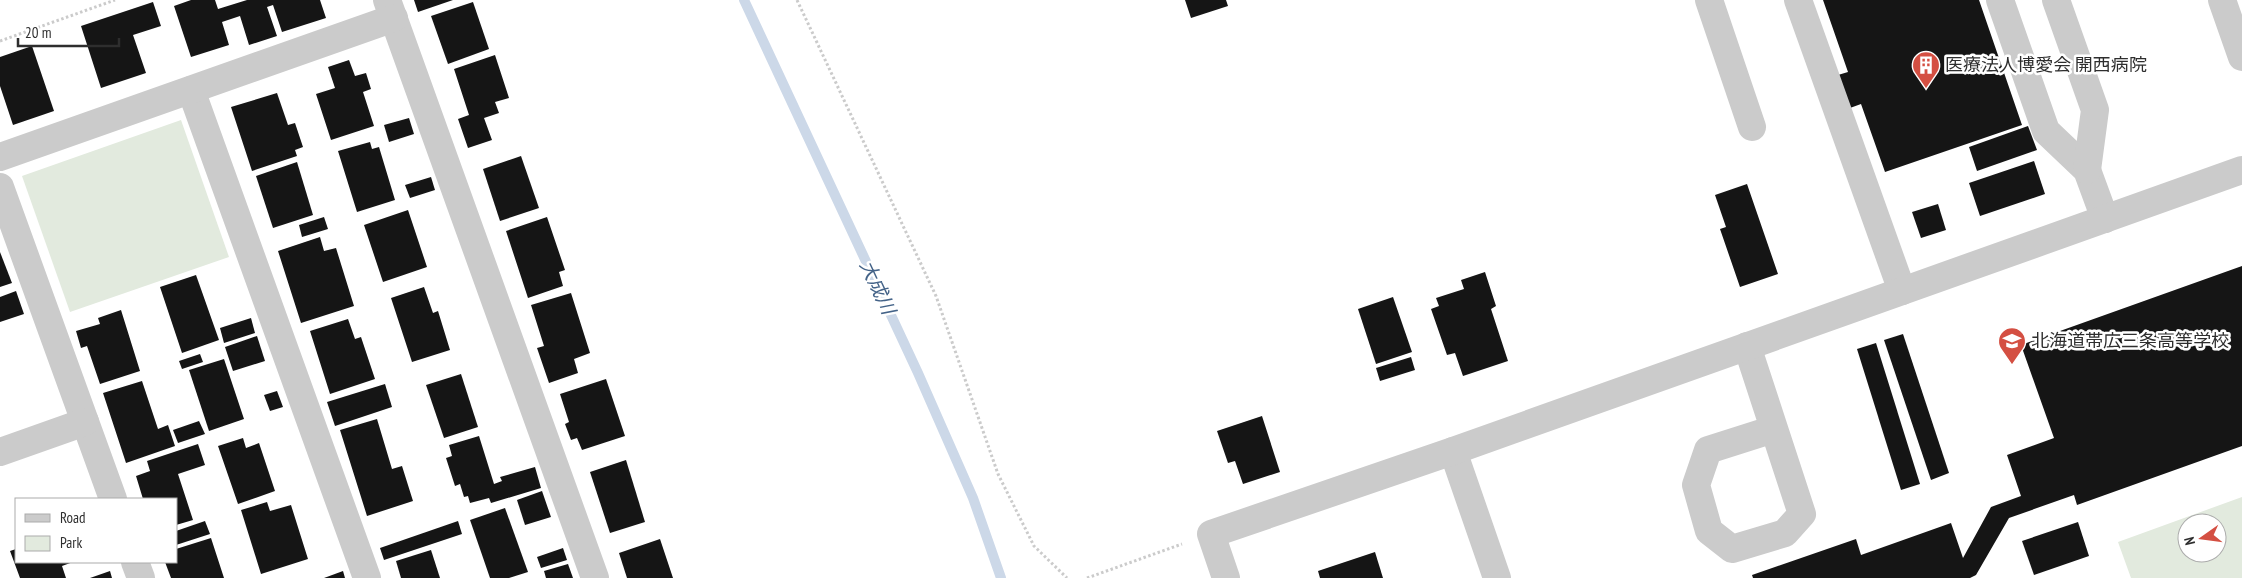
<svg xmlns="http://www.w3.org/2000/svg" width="2242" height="578" viewBox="0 0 2242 578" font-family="'PT Sans Narrow','Noto Sans JP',sans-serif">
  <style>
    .green { fill: #e2eade; fill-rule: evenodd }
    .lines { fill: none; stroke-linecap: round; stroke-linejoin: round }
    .stream { stroke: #ccd8e8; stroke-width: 10 }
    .building { fill: #151515 }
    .path { stroke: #cbcbcb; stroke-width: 3; stroke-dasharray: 2.5 2.5; stroke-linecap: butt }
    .minor { stroke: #cbcbcb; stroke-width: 28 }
    .labels { text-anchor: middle; stroke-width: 5; stroke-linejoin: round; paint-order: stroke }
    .poi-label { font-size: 18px; fill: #2e2e2e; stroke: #fff; text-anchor: start }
    .water-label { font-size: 19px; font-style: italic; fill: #446388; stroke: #fff }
  </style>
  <rect width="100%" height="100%" fill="#fff"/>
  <!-- green -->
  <g class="green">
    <path d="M181,120L229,257L70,312L22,176Z"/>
    <path d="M2242,497V578H2131L2118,542ZM2187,523H2217V553H2187Z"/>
  </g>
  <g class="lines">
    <!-- stream -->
    <path class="stream" d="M744,0L918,373L973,498L1001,578"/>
  </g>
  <!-- building -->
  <g class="building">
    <path d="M191,0H215L218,9L247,0H320L326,18L282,32L273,5L267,7L277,36L249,45L240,16L222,22L229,45L191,57L174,6Z"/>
    <path d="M414,0H453L418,12Z"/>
    <path d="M1185,0H1226L1228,6L1191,18Z"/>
    <path d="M1823,0H1979L2022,125L1885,172L1861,104L1850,108L1838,75L1848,72Z"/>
    <path d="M153,2L161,26L133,35L146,73L101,88L81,26Z"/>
    <path d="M473,2L489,49L448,64L431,16Z"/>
    <path d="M32,46L54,111L13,125L0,86V57Z"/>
    <path d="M495,55L509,98L495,102L499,113L484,118L492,140L468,148L458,119L469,115L454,69Z"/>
    <path d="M349,60L355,76L366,73L371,89L363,92L374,126L331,140L316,94L335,88L328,67Z"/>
    <path d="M277,93L288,125L295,123L303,147L295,150L297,156L252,171L231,107Z"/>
    <path d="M409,118L414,134L389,142L384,125Z"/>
    <path d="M2028,126L2037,150L1977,171L1969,147Z"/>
    <path d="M370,142L372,149L379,147L395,200L357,212L338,151Z"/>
    <path d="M521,156L539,208L500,221L483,169Z"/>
    <path d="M2034,161L2045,194L1980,216L1969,183Z"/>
    <path d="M297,162L313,215L273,228L256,176Z"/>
    <path d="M431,177L435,190L410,198L405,185Z"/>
    <path d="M1747,184L1778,274L1740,287L1720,229L1726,227L1715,195Z"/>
    <path d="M1938,204L1946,230L1921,238L1912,212Z"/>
    <path d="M408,210L427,267L383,282L364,225Z"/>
    <path d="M324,217L328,229L302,237L299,225Z"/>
    <path d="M547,217L565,270L559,272L563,286L528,298L506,231Z"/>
    <path d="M320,237L324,251L336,248L354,306L301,323L278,251Z"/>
    <path d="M0,252L12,283L0,287Z"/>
    <path d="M2242,266V446L2077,505L2074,495L2009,518L1976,575L1970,578H1753L1752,575L1856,539L1861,555L1951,523L1963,558L1991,507L2021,496L2007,455L2054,438L2021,345Z"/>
    <path d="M1485,272L1496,306L1491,309L1508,361L1463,376L1455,353L1447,355L1431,309L1439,306L1436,298L1464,289L1461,280Z"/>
    <path d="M196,275L219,340L182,353L160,287Z"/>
    <path d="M424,287L433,313L438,311L450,350L412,362L391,298Z"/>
    <path d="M16,291L24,314L0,322V297Z"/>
    <path d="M571,293L590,353L574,359L578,373L549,383L537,348L544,346L531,305Z"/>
    <path d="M1393,297L1412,352L1376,364L1358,309Z"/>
    <path d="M121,310L140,371L100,384L87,346L81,348L76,331L100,324L98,318Z"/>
    <path d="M251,318L255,333L224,343L220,328Z"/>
    <path d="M348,319L355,339L361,337L375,379L330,394L310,331Z"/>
    <path d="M1903,334L1949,473L1931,480L1884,340Z"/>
    <path d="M257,336L265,361L233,371L225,347Z"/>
    <path d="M1876,343L1920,484L1901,490L1857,349Z"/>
    <path d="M200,354L203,362L182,369L179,361Z"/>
    <path d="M1411,357L1415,370L1380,381L1376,368Z"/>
    <path d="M224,359L244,419L209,431L189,370Z"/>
    <path d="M461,374L478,427L444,438L426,385Z"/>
    <path d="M606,379L625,436L582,450L577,438L571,440L565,424L569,422L560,394Z"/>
    <path d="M142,381L158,429L168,425L175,446L126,463L103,393Z"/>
    <path d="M385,384L392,407L335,426L327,402Z"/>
    <path d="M277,391L283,407L270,411L264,395Z"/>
    <path d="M1262,416L1280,472L1243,484L1235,461L1228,463L1217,431Z"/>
    <path d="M377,419L392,469L402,466L413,501L367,516L340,430Z"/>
    <path d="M199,421L205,434L178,443L173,430Z"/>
    <path d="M479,436L494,484L502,481L500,477L535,467L541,488L491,503L489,498L470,503L468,496L464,497L460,484L455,486L446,458L452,456L449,445Z"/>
    <path d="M243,438L246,448L259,443L275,491L238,504L218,446Z"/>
    <path d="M198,444L205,465L178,474L193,520L176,525V499H143L136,476L150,471L147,461Z"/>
    <path d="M626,460L645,522L610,533L590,472Z"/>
    <path d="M542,491L551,517L525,525L517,500Z"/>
    <path d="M267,502L270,511L291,505L308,559L261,574L241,510Z"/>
    <path d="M505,508L528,572L509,578H490L470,520Z"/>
    <path d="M205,521L210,534L176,545V531Z"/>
    <path d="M458,521L462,534L384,560L380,548Z"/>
    <path d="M2078,522L2089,556L2034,575L2022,541Z"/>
    <path d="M211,538L224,578H171L165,562H176V549Z"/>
    <path d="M660,539L673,578H627L619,553Z"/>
    <path d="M563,548L567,560L541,568L537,557Z"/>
    <path d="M16,549V562H73L62,566L66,578H20L10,551Z"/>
    <path d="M431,550L440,578H401L396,561Z"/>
    <path d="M1375,552L1383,578H1320L1318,571Z"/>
    <path d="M568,564L573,578H546L544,571Z"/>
    <path d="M110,571L112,578H90Z"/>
    <path d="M343,571L345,578H324Z"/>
  </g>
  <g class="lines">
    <!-- path -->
    <g class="path">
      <path d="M797,0L936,296L998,474L1034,546L1067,578"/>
      <path d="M0,41L115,0"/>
      <path d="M1087,578L1182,544"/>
    </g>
    <!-- minor -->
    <g class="minor">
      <path d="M387,0L595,578"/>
      <path d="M1709,0L1752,127"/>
      <path d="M1798,0L1902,291"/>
      <path d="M2000,0L2046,131L2087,170L2105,219"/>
      <path d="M2056,0L2095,110L2087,170"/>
      <path d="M2222,0L2242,57"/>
      <path d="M191,90L367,578"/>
      <path d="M0,157L394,18"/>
      <path d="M0,187L113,499"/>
      <path d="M1747,346L1802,514L1785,533L1732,549L1709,531L1696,485L1708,450L1774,429"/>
      <path d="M1453,451L1497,578"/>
      <path d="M0,452L85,422"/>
      <path d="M135,562L141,578"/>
      <path d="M1226,578L1211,534L1453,451L2242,170"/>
    </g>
  </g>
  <!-- icons -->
  <defs>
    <g id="building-pin" transform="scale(1.4375)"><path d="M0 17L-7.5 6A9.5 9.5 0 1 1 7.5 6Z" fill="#d44f42" stroke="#fff"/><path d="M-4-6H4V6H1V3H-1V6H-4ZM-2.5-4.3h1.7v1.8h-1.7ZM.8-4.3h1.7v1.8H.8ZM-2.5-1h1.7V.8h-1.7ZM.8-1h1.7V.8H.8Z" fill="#fff"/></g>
    <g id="school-pin" transform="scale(1.4375)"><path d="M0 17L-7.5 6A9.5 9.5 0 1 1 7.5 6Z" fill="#d44f42" stroke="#fff"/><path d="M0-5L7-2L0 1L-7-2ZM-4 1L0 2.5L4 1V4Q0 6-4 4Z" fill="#fff"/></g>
  </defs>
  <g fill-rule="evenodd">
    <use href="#building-pin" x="1926" y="65"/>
    <use href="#school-pin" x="2012" y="341"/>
  </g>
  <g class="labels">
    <!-- poi labels -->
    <g class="poi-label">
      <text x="1945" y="71">医療法人博愛会 開西病院</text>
      <text x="2031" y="347">北海道帯広三条高等学校</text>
    </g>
    <!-- water labels -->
    <g class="water-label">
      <text transform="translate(878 287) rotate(65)" y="7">大成川</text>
    </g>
  </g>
  <!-- legend -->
  <rect x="15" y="498" width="162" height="65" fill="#ffffff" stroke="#ababab"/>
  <rect x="25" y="514" width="25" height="8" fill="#cbcbcb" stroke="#ababab"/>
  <text x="60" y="523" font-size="15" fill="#2e2e2e">Road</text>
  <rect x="25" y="536" width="25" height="15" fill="#e2eade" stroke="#ababab"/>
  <text x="60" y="548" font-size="15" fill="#2e2e2e">Park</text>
  <!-- north arrow -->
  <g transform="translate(2202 538) rotate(256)"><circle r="24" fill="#ffffff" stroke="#ababab"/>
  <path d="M0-4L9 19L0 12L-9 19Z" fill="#d44f42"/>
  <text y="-8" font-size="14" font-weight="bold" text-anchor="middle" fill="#2e2e2e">N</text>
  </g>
  <!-- scale -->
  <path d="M18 38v8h101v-8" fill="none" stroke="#2e2e2e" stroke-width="2.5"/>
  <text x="25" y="38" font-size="15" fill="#2e2e2e" stroke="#ffffff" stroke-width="4" paint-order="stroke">20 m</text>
</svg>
